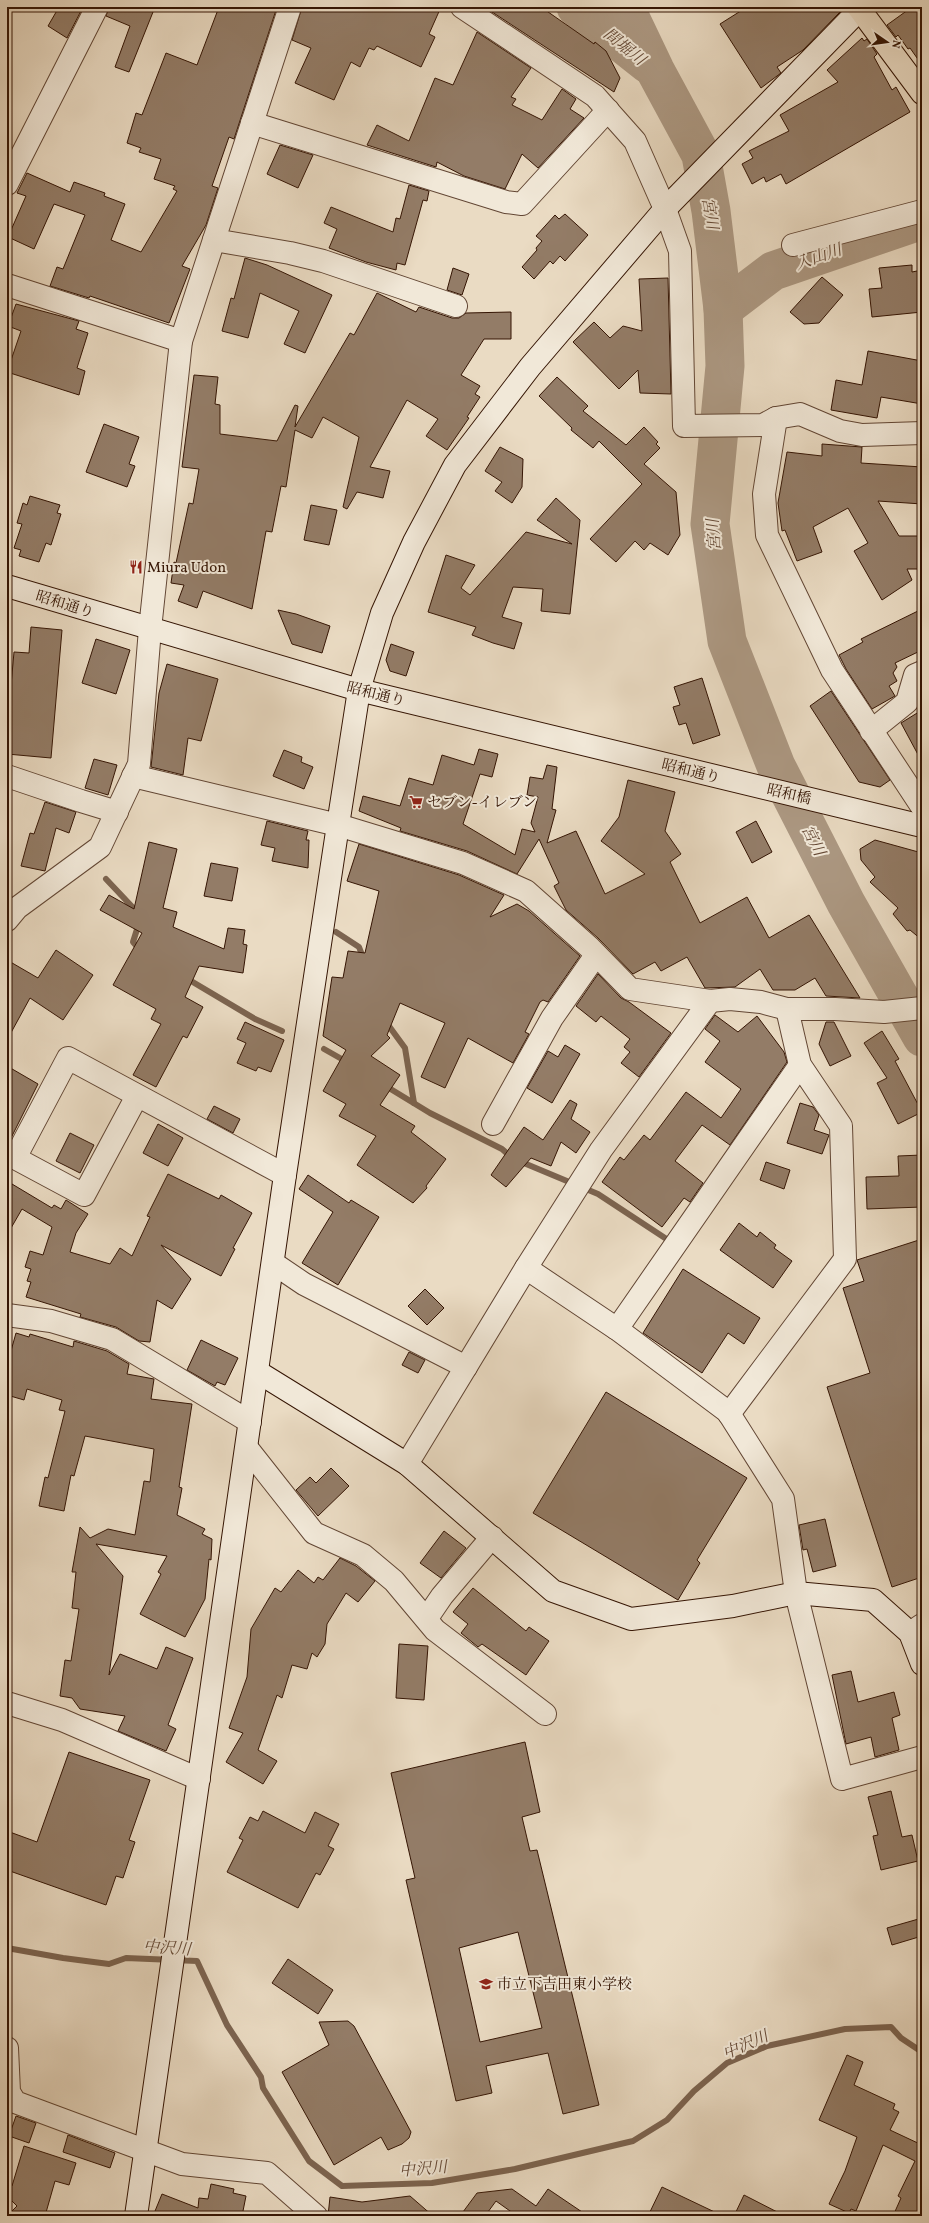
<svg xmlns="http://www.w3.org/2000/svg" width="929" height="2223" viewBox="0 0 929 2223" font-family="Vollkorn,'Noto Serif JP',serif">
  <style>
    .lines { fill: none; stroke-linecap: round; stroke-linejoin: round }
    .stream { stroke: #7c6450; stroke-width: 6 }
    .river { stroke: #ac9882; stroke-width: 39 }
    .building { fill: #937c67; stroke: #351504; fill-rule: evenodd }
    .street-casing { stroke: #624634; stroke-width: 24 }
    .secondary-casing { stroke: #351504; stroke-width: 24 }
    .highway-casing { stroke: #351504; stroke-width: 24 }
    .street { stroke: #f1e8d8; stroke-width: 22 }
    .secondary { stroke: #f1e8d8; stroke-width: 22 }
    .highway { stroke: #eadbc3; stroke-width: 22 }
    .labels { text-anchor: middle; stroke-width: 4; stroke-linejoin: round; paint-order: stroke }
    .poi-label { font-size: 15px; fill: #351504; stroke: #f1e8d8; text-anchor: start }
    .street-label { font-size: 15px; fill: #351504; stroke: #f1e8d8 }
    .water-label { font-size: 16px; font-style: italic; fill: #654936; stroke: #f1e8d8 }
  </style>
  <rect width="100%" height="100%" fill="#eadbc3"/>
  <filter id="stains"><feTurbulence type="fractalNoise" baseFrequency=".005" numOctaves="4"/><feColorMatrix values="0 0 0 0 .2 0 0 0 0 .09 0 0 0 0 .02 0 0 0 .5 -.17"/></filter>
  <radialGradient id="worn" r=".72"><stop offset=".6" stop-color="#630" stop-opacity="0"/><stop offset="1" stop-color="#630" stop-opacity=".3"/></radialGradient>
  <g class="lines">
    <!-- stream -->
    <g class="stream">
      <path d="M106,879L139,914"/>
      <path d="M139,923L133,942L140,950"/>
      <path d="M336,932L359,947L364,960"/>
      <path d="M186,978L255,1019L282,1031"/>
      <path d="M386,1022L405,1048L414,1103"/>
      <path d="M324,1049L347,1062"/>
      <path d="M384,1085L430,1113L502,1149L511,1157"/>
      <path d="M519,1161L598,1194L668,1240"/>
      <path d="M7,1948L63,1958L109,1964L126,1958L197,1961L227,2025L261,2077L263,2088L309,2161L342,2186L432,2183L515,2169L633,2141L667,2120L694,2091L727,2063L767,2046L845,2029L891,2027L901,2038L922,2052"/>
    </g>
    <!-- river -->
    <g class="river">
      <path d="M576,7L648,64"/>
      <path d="M625,7L655,70L701,155L711,211L723,309L725,366L710,524L727,641L776,766L846,903L922,1037"/>
      <path d="M723,309L773,271L922,220"/>
    </g>
  </g>
  <!-- building -->
  <g class="building">
    <path d="M59,7H83L67,38L48,26Z"/>
    <path d="M109,7H155L129,72L115,67L130,26L106,16Z"/>
    <path d="M219,7H277L234,139L229,137L212,186L218,188L206,225L182,266L190,269L169,323L90,296L89,298L50,286L57,267L63,269L85,215L54,204L34,249L8,237L26,196L17,193L27,173L70,192L74,182L105,193L104,196L125,204L111,240L141,252L177,191L173,189L175,186L154,179L161,159L139,152L141,148L127,143L136,113L142,115L166,53L197,65Z"/>
    <path d="M302,7H441L429,34L435,37L421,67L377,46L374,50L369,48L360,67L351,62L334,100L295,83L311,48L292,40Z"/>
    <path d="M490,7H541L594,44L595,42L606,51L620,78L614,92L489,10Z"/>
    <path d="M747,7H840V12L803,50L777,67L781,73L761,88L720,24Z"/>
    <path d="M912,7H922V65L910,48L908,49L898,35L896,37L887,25Z"/>
    <path d="M477,32L531,68L511,97L516,99L512,105L542,120L562,89L576,99L570,109L584,118L538,168L522,154L505,189L464,176L437,162L436,167L367,145L377,125L409,141L435,78L453,85Z"/>
    <path d="M862,38L864,41L867,39L877,54L874,57L892,90L896,87L910,112L786,184L781,174L766,182L764,177L752,184L742,164L753,158L749,151L789,131L780,115L838,82L827,70Z"/>
    <path d="M280,145L313,155L298,188L267,174Z"/>
    <path d="M409,185L429,191L427,201L423,200L405,265L397,263L396,270L366,262L329,248L337,229L324,223L331,207L393,232L396,218L400,219Z"/>
    <path d="M565,214L588,235L565,261L560,256L553,264L550,261L534,279L522,267L537,250L536,248L542,241L536,236L555,215L559,219Z"/>
    <path d="M245,258L267,265L332,295L305,353L284,344L299,311L260,293L248,338L222,331L231,298L234,299Z"/>
    <path d="M912,265V272L922,270V312L872,317L869,289L882,288L879,268Z"/>
    <path d="M453,268L469,274L462,295L447,290Z"/>
    <path d="M822,277L843,295L819,323L804,324L790,312Z"/>
    <path d="M668,278L671,394L640,393L638,370L619,389L573,342L594,322L610,338L623,326L642,331L639,279Z"/>
    <path d="M377,293L416,312L419,307L452,318H459L466,313L511,312V339H484L461,375L480,386L475,394L480,397L467,417L469,418L447,450L426,436L438,419L407,400L370,467L390,471L383,498L357,492L347,509L343,507L359,437L323,417L312,438L295,430L286,487L281,486L272,532L266,531L252,609L203,591L197,608L178,601L184,585L171,583L174,562L176,563L189,503L193,504L199,469L182,467L194,375L218,377L215,404L220,405V434L277,441L295,405L298,406L295,427L350,333L354,335Z"/>
    <path d="M16,304L79,321L76,329L88,333L77,368L85,371L79,395L7,372L21,331L8,326Z"/>
    <path d="M868,351L922,361V404L881,397L877,418L831,410L836,380L862,385Z"/>
    <path d="M557,377L588,406L583,411L626,445L644,427L658,442L656,444L660,448L644,464L676,492L680,535L668,555L650,543L644,550L635,541L616,562L590,539L642,484L599,441L593,448L571,430L572,428L539,396Z"/>
    <path d="M104,424L139,437L129,464L135,466L127,487L86,472Z"/>
    <path d="M822,444L862,447L861,463L922,467V504L878,501L899,536H922V569H907L912,580L882,600L854,551L868,543L848,508L813,527L822,552L797,561L785,530L782,531L778,503L787,452L822,456Z"/>
    <path d="M500,447L523,459L522,487L512,503L495,491L502,482L485,471Z"/>
    <path d="M30,496L60,505L57,513L61,514L51,545L46,543L39,562L19,556L21,550L14,548L22,524L17,523L23,503L27,505Z"/>
    <path d="M556,498L580,520L570,614L541,611L543,589L513,587L502,617L522,623L514,649L493,643L472,635L476,627L428,612L446,555L475,565L461,588L470,595L526,532L572,544L537,520Z"/>
    <path d="M311,505L337,510L329,545L304,540Z"/>
    <path d="M922,609V650L895,663L897,667L893,673L897,681L889,686L895,696L872,709L846,669L839,655L863,642L861,639Z"/>
    <path d="M278,610L296,614L330,626L322,653L292,644Z"/>
    <path d="M31,627L62,630L51,758L7,754V730L14,652L29,653Z"/>
    <path d="M96,639L130,650L116,694L82,683Z"/>
    <path d="M391,644L414,652L406,676L390,671L386,660Z"/>
    <path d="M167,664L218,679L201,741L188,738L183,775L151,767L159,693Z"/>
    <path d="M702,678L720,735L693,744L686,723L679,725L673,707L680,705L674,687Z"/>
    <path d="M831,691L890,780L880,787L859,782L810,706Z"/>
    <path d="M922,710V762L901,723Z"/>
    <path d="M479,749L498,754L492,777L480,774L463,824L515,855L522,829L535,832L531,823L538,797L527,795L530,777L543,779L547,765L557,767L552,809L556,810L547,843L576,831L605,894L645,874L601,841L619,817L628,780L675,792L665,831L681,854L670,862L700,923L747,897L769,938L809,915L860,998L826,996L815,978L795,990H773L760,969L735,987L705,988L687,957L661,971L655,962L633,974L598,938L566,910L554,886L559,883L539,839L517,874L467,851L400,831L401,828L359,811L363,796L400,806L409,778L433,785L442,755L474,765Z"/>
    <path d="M284,750L302,757L301,762L313,767L304,789L273,776Z"/>
    <path d="M94,759L117,765L108,795L85,788Z"/>
    <path d="M45,802L76,812L69,833L56,828L45,871L21,866L30,833L34,834Z"/>
    <path d="M267,821L308,831L306,840H309L308,868L272,861L275,848L261,845Z"/>
    <path d="M756,821L772,852L752,863L736,832Z"/>
    <path d="M875,840L922,853V940L910,930L907,931L893,914L898,908L870,882L875,877L861,860L860,849Z"/>
    <path d="M149,842L177,849L163,908L177,912L173,927L224,949L228,928L245,930L243,944L247,945L243,973L199,966L185,997L203,1007L187,1038L183,1036L156,1087L133,1075L161,1024L151,1019L156,1009L113,985L142,933L100,910L109,895L134,909Z"/>
    <path d="M359,844L459,875L504,895L490,917L517,904L529,911L580,956L548,1002L543,1000L540,1002L525,1032L529,1034L513,1063L468,1038L445,1088L421,1077L445,1023L400,1003L387,1035L390,1038L371,1056L400,1075L380,1105L415,1126L411,1132L446,1159L426,1186L427,1188L413,1203L357,1165L376,1136L339,1116L346,1104L323,1091L346,1050L323,1036L332,977L343,978L348,951L365,953L379,891L347,881Z"/>
    <path d="M211,863L238,868L232,901L204,896Z"/>
    <path d="M56,950L93,975L63,1020L30,998L7,1040V960L38,978Z"/>
    <path d="M598,974L621,998L629,1002L671,1033L639,1077L621,1063L630,1052L624,1047L630,1039L601,1016L596,1022L576,1006Z"/>
    <path d="M715,1015L738,1032L757,1016L784,1052L787,1062L730,1145L702,1125L675,1161L703,1183L690,1202L684,1198L662,1227L602,1182L620,1157L624,1160L644,1135L650,1140L686,1092L721,1118L741,1089L705,1062L720,1041L705,1029Z"/>
    <path d="M245,1022L284,1040L271,1072L258,1067L256,1071L237,1063L246,1043L237,1039Z"/>
    <path d="M826,1022H834L851,1056L830,1066L819,1044Z"/>
    <path d="M882,1031L899,1059L895,1061L922,1112L898,1124L877,1083L887,1078L864,1043Z"/>
    <path d="M565,1045L580,1054L552,1103L527,1088L548,1051L558,1057Z"/>
    <path d="M7,1066L38,1084L7,1146Z"/>
    <path d="M570,1100L577,1104L571,1119L590,1132L576,1153L561,1142L551,1166L531,1158L506,1187L491,1175L524,1127L543,1140Z"/>
    <path d="M800,1103L813,1107L819,1115L814,1130L829,1135L822,1154L787,1143Z"/>
    <path d="M214,1106L240,1119L233,1133L207,1119Z"/>
    <path d="M158,1124L183,1138L168,1166L143,1153Z"/>
    <path d="M70,1133L94,1145L80,1173L56,1161Z"/>
    <path d="M922,1155V1207L867,1209L866,1177L899,1176L898,1156Z"/>
    <path d="M766,1162L790,1170L784,1189L760,1180Z"/>
    <path d="M168,1174L219,1199L221,1195L252,1213L233,1248L235,1249L221,1276L161,1245L191,1279L172,1309L157,1300L150,1342L139,1341L116,1327L80,1317L81,1314L26,1297L31,1282L27,1281L31,1269L25,1267L30,1251L43,1255L52,1227L22,1209L7,1235V1181L52,1208L54,1205L61,1209L66,1200L88,1214L76,1233L70,1252L110,1264L120,1248L132,1256L150,1217L147,1216Z"/>
    <path d="M308,1175L349,1203L351,1200L379,1217L338,1285L302,1263L333,1212L299,1189Z"/>
    <path d="M739,1223L757,1237L760,1232L776,1245L774,1248L792,1261L773,1288L720,1250Z"/>
    <path d="M922,1239V1577L892,1587L827,1387L870,1373L843,1288L864,1281L857,1260Z"/>
    <path d="M683,1269L760,1318L744,1344L728,1333L702,1373L643,1333Z"/>
    <path d="M425,1289L444,1308L427,1325L408,1306Z"/>
    <path d="M16,1333L29,1337L30,1334L73,1347L74,1341L107,1351L129,1364L127,1374L154,1379L151,1399L192,1404L179,1487L182,1488L177,1515L205,1529L202,1534L212,1539L211,1560L209,1559L205,1599L185,1637L140,1614L161,1574L158,1572L167,1556L96,1544L123,1576L109,1675L120,1654L157,1669L166,1647L193,1658L168,1725L176,1729L166,1751L118,1731L125,1716L80,1709L72,1698L60,1696L65,1660L71,1661L79,1609L72,1608L76,1572H72L80,1527L90,1538L108,1529L135,1535L144,1481L150,1482L154,1449L85,1436L74,1476L71,1475L64,1511L39,1506L45,1477L48,1478L65,1411L59,1410L62,1400L27,1389L24,1400L7,1395V1365Z"/>
    <path d="M201,1340L238,1358L225,1385L217,1382L215,1386L187,1370Z"/>
    <path d="M409,1352L425,1360L418,1373L402,1365Z"/>
    <path d="M606,1392L747,1478L697,1560L700,1563L678,1600L533,1513Z"/>
    <path d="M331,1468L349,1486L318,1516L296,1490L310,1477L316,1483Z"/>
    <path d="M825,1519L836,1566L813,1572L807,1549L803,1550L799,1525Z"/>
    <path d="M444,1531L466,1548L441,1578L420,1563Z"/>
    <path d="M340,1558L356,1566L375,1581L358,1602L346,1593L327,1624L325,1644L317,1657L312,1653L307,1669L292,1665L282,1698L277,1695L258,1750L277,1761L263,1784L226,1762L243,1733L229,1728L247,1677L251,1629L275,1588L281,1592L298,1570L314,1583L318,1577L323,1580Z"/>
    <path d="M473,1588L526,1631L529,1627L549,1641L526,1675L482,1644L478,1647L461,1633L468,1624L453,1612Z"/>
    <path d="M399,1644L428,1646L424,1700L396,1698Z"/>
    <path d="M851,1671L858,1702L894,1692L900,1715L892,1718L899,1750L875,1757L871,1737L846,1744L832,1675Z"/>
    <path d="M525,1742L540,1812L522,1817L530,1851L537,1850L599,2105L563,2114L548,2053L486,2066L492,2093L456,2101L406,1880L415,1878L391,1773ZM518,1932L542,2028L480,2042L459,1948Z"/>
    <path d="M69,1752L150,1780L129,1840L135,1842L123,1878L116,1876L106,1905L7,1870V1831L37,1842Z"/>
    <path d="M891,1791L902,1837L912,1835L918,1861L881,1870L873,1836L878,1835L868,1797Z"/>
    <path d="M263,1811L305,1833L315,1812L339,1824L328,1846L334,1849L320,1875L316,1873L298,1908L227,1872L243,1840L239,1838L250,1817L258,1821Z"/>
    <path d="M922,1918V1936L892,1945L887,1928Z"/>
    <path d="M288,1959L333,1990L318,2014L272,1983Z"/>
    <path d="M348,2021L354,2026L411,2132L409,2138L402,2144L388,2150L381,2137L334,2165L282,2072L329,2045L319,2022Z"/>
    <path d="M847,2055L863,2062L854,2085L895,2104L893,2109L899,2112L890,2130L922,2145V2216H893L901,2198L898,2196L915,2161L883,2145L856,2211L851,2209L849,2213L829,2204L845,2171L857,2137L819,2120Z"/>
    <path d="M16,2116L36,2123L29,2143L9,2136Z"/>
    <path d="M68,2135L115,2153L110,2168L63,2152Z"/>
    <path d="M24,2146L76,2163L69,2185L55,2181L45,2216H7L17,2206L7,2196V2191L12,2186Z"/>
    <path d="M211,2184L234,2189L233,2193L246,2196L242,2216H153L162,2194L198,2208L199,2198L208,2199Z"/>
    <path d="M662,2187L723,2216H648Z"/>
    <path d="M512,2189L536,2206L548,2189L588,2216H517L496,2201L485,2216H460L477,2193Z"/>
    <path d="M744,2195L785,2216H734Z"/>
    <path d="M410,2196L433,2216H328L330,2197L362,2202Z"/>
  </g>
  <g class="lines">
    <!-- street casing -->
    <g class="street-casing">
      <g id="street">
        <path d="M462,7L595,96L635,141L665,209L680,251L684,426L763,425L776,418L800,414L840,431L862,435L922,433"/>
        <path d="M252,123L506,202L522,204L608,110"/>
        <path d="M7,184L97,7"/>
        <path d="M214,240L290,253L323,261L456,306"/>
        <path d="M793,245L922,211"/>
        <path d="M7,285L181,341"/>
        <path d="M776,418L764,494L767,535L832,670L922,807"/>
        <path d="M871,731L907,702L915,675L922,672"/>
        <path d="M7,776L81,801L117,812"/>
        <path d="M133,776L338,825L463,863L526,891L589,947L630,989L710,1001L730,999L761,1002L787,1009H835L884,1012L922,1008"/>
        <path d="M7,920L17,908L100,847L139,764L150,629L181,341L290,7"/>
        <path d="M137,1096L84,1195L15,1158L68,1058L285,1175"/>
        <path d="M493,1124L552,1018L596,955"/>
        <path d="M273,1263L304,1284L466,1367"/>
        <path d="M526,1268L617,1329L728,1412L783,1499L796,1593L842,1779L922,1757"/>
        <path d="M7,1315L51,1321L112,1339L250,1422"/>
        <path d="M617,1329L800,1065"/>
        <path d="M729,1414L845,1259L841,1126L800,1065L787,1009"/>
        <path d="M247,1448L314,1533L363,1555L394,1581L435,1630L545,1714"/>
        <path d="M407,1464L526,1268L601,1150L710,1001"/>
        <path d="M427,1618L442,1596L492,1537"/>
        <path d="M910,1633L922,1625"/>
        <path d="M7,1703L62,1720L199,1779"/>
        <path d="M7,2048L9,2092L15,2102L182,2164L267,2173L316,2216"/>
      </g>
    </g>
    <!-- secondary casing -->
    <g class="secondary-casing">
      <g id="secondary">
        <path d="M7,586L359,690L922,826"/>
        <path d="M258,1372L407,1464L553,1591L631,1619L733,1606L796,1593L873,1600L910,1633L922,1664"/>
        <path d="M136,2216L285,1175L338,825L359,690L382,613L414,542L455,465L530,367L665,209L862,7"/>
      </g>
    </g>
    <!-- highway casing -->
    <g class="highway-casing">
      <path id="highway" d="M858,7L922,93"/>
    </g>
    <!-- street -->
    <use href="#street" class="street"/>
    <!-- secondary -->
    <use href="#secondary" class="secondary"/>
    <!-- highway -->
    <use href="#highway" class="highway"/>
  </g>
  <!-- icons -->
  <defs>
    <g id="restaurant-bare" transform="scale(1.08)"><path d="M-5-6h1v4h1v-4h1v4h1v-4h1v5L-1.5 .5V6h-2V.5L-5-1ZM5-6V6H3V1.5H1.5Q1.5-4 5-6Z" fill="#8f2418" stroke="#f1e8d8" stroke-width="2.5" paint-order="stroke"/></g>
    <g id="supermarket-bare" transform="scale(1.08)"><path d="M-6-5.5h2.5l.6 2H6L4.5 2H-2.5L-4.4-4H-6ZM-1.5 3.2a1.3 1.3 0 1 0 .1 0ZM3 3.2a1.3 1.3 0 1 0 .1 0Z" fill="#8f2418" stroke="#f1e8d8" stroke-width="2.5" paint-order="stroke"/></g>
    <g id="school-bare" transform="scale(1.08)"><path d="M0-5L7-2L0 1L-7-2ZM-4 1L0 2.5L4 1V4Q0 6-4 4Z" fill="#8f2418" stroke="#f1e8d8" stroke-width="2.5" paint-order="stroke"/></g>
  </defs>
  <g fill-rule="evenodd">
    <use href="#restaurant-bare" x="136" y="567"/>
    <use href="#supermarket-bare" x="416" y="802"/>
    <use href="#school-bare" x="486" y="1984"/>
  </g>
  <g class="labels">
    <!-- poi labels -->
    <g class="poi-label">
      <text x="147" y="572">Miura Udon</text>
      <text x="427" y="807">セブン-イレブン</text>
      <text x="497" y="1989">市立下吉田東小学校</text>
    </g>
    <!-- street labels -->
    <g class="street-label">
      <text transform="translate(65 604) rotate(17)" y="5">昭和通り</text>
      <text transform="translate(376 694) rotate(14)" y="5">昭和通り</text>
      <text transform="translate(691 771) rotate(14)" y="5">昭和通り</text>
      <text transform="translate(789 794) rotate(13)" y="5">昭和橋</text>
    </g>
    <!-- water labels -->
    <g class="water-label">
      <text transform="translate(625 46) rotate(39)" y="6">間堀川</text>
      <text transform="translate(711 213) rotate(81)" y="6">宮川</text>
      <text transform="translate(818 256) rotate(-19)" y="6">入山川</text>
      <text transform="translate(713 535) rotate(-95)" y="6">宮川</text>
      <text transform="translate(814 840) rotate(63)" y="6">宮川</text>
      <text transform="translate(167 1947) rotate(4)" y="6">中沢川</text>
      <text transform="translate(745 2044) rotate(-24)" y="6">中沢川</text>
      <text transform="translate(423 2168) rotate(-5)" y="6">中沢川</text>
    </g>
  </g>
  <!-- margin -->
  <rect width="929" height="2223" fill="none" stroke="#eadbc3" stroke-width="24"/>
  <rect x="8" y="8" width="913" height="2207" fill="none" stroke="#351504" stroke-width="2"/>
  <rect x="12" y="12" width="905" height="2199" fill="none" stroke="#351504"/>
  <!-- north arrow -->
  <g transform="translate(887 42) rotate(103)" stroke="#f1e8d8" stroke-width="3" paint-order="stroke">
  <path d="M0-3L7 15L0 10L-7 15Z" fill="#351504"/>
  <text y="-6" font-size="11" font-weight="bold" text-anchor="middle" fill="#351504">N</text>
  </g>
  <rect width="100%" height="100%" filter="url(#stains)"/>
  <rect width="100%" height="100%" fill="url(#worn)"/>
</svg>
